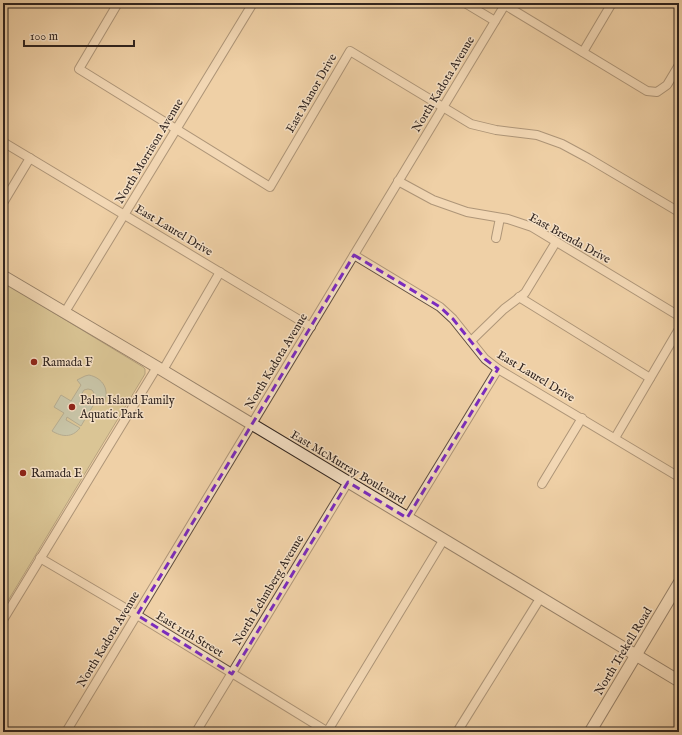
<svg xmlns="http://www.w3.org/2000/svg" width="682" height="735" viewBox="0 0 682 735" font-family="'IM FELL English',serif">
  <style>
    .green { fill: #c0b982; stroke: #786e50 }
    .water { fill: #9ab7a8; stroke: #707c71 }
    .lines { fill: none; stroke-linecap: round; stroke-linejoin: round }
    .street-casing { stroke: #604f41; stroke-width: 10 }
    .secondary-casing { stroke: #30241f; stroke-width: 13 }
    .street { stroke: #f5e0c5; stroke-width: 8 }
    .secondary { stroke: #f5e0c5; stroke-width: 11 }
    .marked { fill: none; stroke: #7b2cbf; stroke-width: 3; stroke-dasharray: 8 5; stroke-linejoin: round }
    .poi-dot { fill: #8f2418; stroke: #f5e0c5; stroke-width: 1.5 }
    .labels { text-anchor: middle; stroke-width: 3; stroke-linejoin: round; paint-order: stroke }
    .street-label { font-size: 12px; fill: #30241f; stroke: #f5e0c5 }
    .poi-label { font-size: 12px; fill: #30241f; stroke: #f5e0c5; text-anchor: start }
  </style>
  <rect width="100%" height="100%" fill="#efd0a6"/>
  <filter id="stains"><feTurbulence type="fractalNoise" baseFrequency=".005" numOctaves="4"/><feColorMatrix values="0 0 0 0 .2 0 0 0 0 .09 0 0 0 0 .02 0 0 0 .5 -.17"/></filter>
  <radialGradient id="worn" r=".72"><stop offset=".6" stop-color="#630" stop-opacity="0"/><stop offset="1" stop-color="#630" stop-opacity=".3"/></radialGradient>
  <!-- green -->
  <path class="green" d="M3,282L143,367L145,369V374L3,609Z"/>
  <!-- water -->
  <path class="water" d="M89,375C103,378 110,390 104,403L93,397L94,393L92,390L88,389L84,390L81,395L94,404L81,426L67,417L66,420L80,428C72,438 62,437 52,431L64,413L54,407L61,395L71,401L81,385L77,380L85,376Z"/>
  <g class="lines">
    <!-- street casing -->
    <g class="street-casing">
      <g id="street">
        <path d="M118,3L79,69L270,187L350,51L471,124L496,130L537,135L562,144L588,158L679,212"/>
        <path d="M465,3L495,21"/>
        <path d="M505,5L647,91L657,92L667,85L679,65"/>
        <path d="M583,52L612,3"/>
        <path d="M3,142L311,327"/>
        <path d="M398,181L433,200L467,212L508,219L532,227L679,316"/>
        <path d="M3,203L30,158"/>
        <path d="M496,238L500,218"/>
        <path d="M354,255L440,307L453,319L485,359L498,369L679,477"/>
        <path d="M519,297L650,378"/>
        <path d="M65,312L253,3"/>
        <path d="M471,341L504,309L525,293L556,242"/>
        <path d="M163,370L220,272"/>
        <path d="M615,438L679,329"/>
        <path d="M542,484L582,418"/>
        <path d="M407,518L498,369"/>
        <path d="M40,558L137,615L328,732"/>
        <path d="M3,620L157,367"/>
        <path d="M66,732L506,3"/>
        <path d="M196,732L348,482"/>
        <path d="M327,732L444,539"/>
        <path d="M457,732L541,597"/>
      </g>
    </g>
    <!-- secondary casing -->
    <g class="secondary-casing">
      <g id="secondary">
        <path d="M3,276L157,367L679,681"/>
        <path d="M590,732L679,583"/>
      </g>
    </g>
    <!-- street -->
    <use href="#street" class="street"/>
    <!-- secondary -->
    <use href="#secondary" class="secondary"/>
  </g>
  <!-- marked area -->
  <path d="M0 0H682V735H0ZM354,255L440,307L453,319L485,359L498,369L407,518L348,482L232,674L137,615Z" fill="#efd0a6" fill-opacity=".55" fill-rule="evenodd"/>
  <path class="marked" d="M354,255L440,307L453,319L485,359L498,369L407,518L348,482L232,674L137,615Z"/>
  <!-- markers -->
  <g class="poi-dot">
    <circle cx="34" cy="362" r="4"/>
    <circle cx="72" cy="407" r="4"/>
    <circle cx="23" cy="473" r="4"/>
  </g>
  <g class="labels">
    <!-- street labels -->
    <g class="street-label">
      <text transform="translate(443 84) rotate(-59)" y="4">North Kadota Avenue</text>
      <text transform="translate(311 93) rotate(-60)" y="4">East Manor Drive</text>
      <text transform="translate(149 151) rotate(-59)" y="4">North Morrison Avenue</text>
      <text transform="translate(174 230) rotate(31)" y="4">East Laurel Drive</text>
      <text transform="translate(570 238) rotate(29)" y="4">East Brenda Drive</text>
      <text transform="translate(276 361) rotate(-59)" y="4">North Kadota Avenue</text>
      <text transform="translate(536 376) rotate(31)" y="4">East Laurel Drive</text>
      <text transform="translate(348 467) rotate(31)" y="4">East McMurray Boulevard</text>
      <text transform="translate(268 590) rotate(-59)" y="4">North Lehmberg Avenue</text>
      <text transform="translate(190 634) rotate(31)" y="4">East 11th Street</text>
      <text transform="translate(108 639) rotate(-59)" y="4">North Kadota Avenue</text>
      <text transform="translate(623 651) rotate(-59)" y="4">North Trekell Road</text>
    </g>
    <!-- poi labels -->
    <g class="poi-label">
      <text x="42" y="366">Ramada F</text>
      <text x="80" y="404">Palm Island Family<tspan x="80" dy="14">Aquatic Park</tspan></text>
      <text x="31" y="477">Ramada E</text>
    </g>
  </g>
  <!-- margin -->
  <rect width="682" height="735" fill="none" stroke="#efd0a6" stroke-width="16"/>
  <rect x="4" y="4" width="674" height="727" fill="none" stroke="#30241f" stroke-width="2"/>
  <rect x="8" y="8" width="666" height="719" fill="none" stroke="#30241f"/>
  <!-- scale -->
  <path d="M24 40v6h110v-6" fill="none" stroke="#30241f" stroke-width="2"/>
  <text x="30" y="40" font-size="12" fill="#30241f" stroke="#f5e0c5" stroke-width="3" paint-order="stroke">100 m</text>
  <rect width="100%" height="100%" filter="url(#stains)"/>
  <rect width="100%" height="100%" fill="url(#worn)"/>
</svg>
